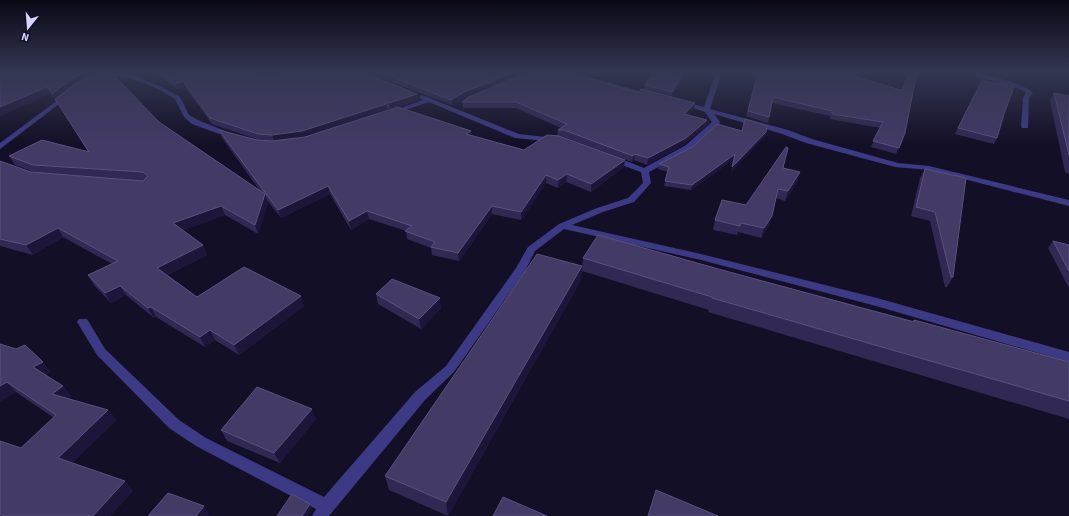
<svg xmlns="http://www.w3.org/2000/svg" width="1069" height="516" viewBox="0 0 1069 516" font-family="'Source Sans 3',sans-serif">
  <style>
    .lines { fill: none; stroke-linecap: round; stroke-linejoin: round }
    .street { fill: #3d3a85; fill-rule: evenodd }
    .wall { fill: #312854 }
    .shaded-wall { fill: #1d163a }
    .building { fill: #433a66; stroke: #5a527e }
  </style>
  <rect width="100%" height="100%" fill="#130f26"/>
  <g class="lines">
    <!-- street -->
    <g class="street">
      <path d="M105,72L136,76L162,87L180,97L189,115L198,120L235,135L234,137H228L192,124L184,117L175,99L158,89L133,79L105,74Z"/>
      <path d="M561,72H570L654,95L651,97Z"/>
      <path d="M716,72H722L710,109L788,130L812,139L898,163L929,166L1069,200V206L929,170L895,167L806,143L782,134L714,114L720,122L719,124L692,149L649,172L651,183L634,202L603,212L572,225L701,254L877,298L1069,352V362L876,306L701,260L564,229L535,251L525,271L454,372L425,400L329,516H312L316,509L196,446L169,428L97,355L77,322L79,319H87L105,349L179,420L206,438L324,497L415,392L446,366L516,268L528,247L559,224L597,208L628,198L643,183L641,172L610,161V157H616L644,168L686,145L712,122L705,112L679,103L682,101L704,107Z"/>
      <path d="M973,72H979L980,74C995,78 1022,82 1033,93L1029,98L1028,128H1022L1021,126L1023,98L1026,93L1020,89L976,76Z"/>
      <path d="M66,94L71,95L0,149V143Z"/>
      <path d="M422,95L519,134L555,138L559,140L555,142L515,138L429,102L393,114L388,113L423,100L419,97Z"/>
    </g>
  </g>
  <!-- wall -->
  <g class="wall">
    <path d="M0,72L159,122L261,192L222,138L219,130L259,140L212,124L185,87L177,89L153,72H362L417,94L418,100L390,109H387V110L305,137L471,135L524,150L557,136L558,130L561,128L516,108H463L462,102L638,93L695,103L694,109L688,115L707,120L705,126L685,144L647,165L634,160L632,162L564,137L559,136L624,167L591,192L566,182L558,188L546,183L521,220L492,214L459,261L432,255L431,248L407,239L406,231L369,219L351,230L330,194L281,218L266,199L268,203L258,234L225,215L183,230L203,245L207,255L167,275L197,297L304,306L239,355L215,340L205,347L156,317L154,318L126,295L111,303L94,285L88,275L112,264L63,237L33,255L0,246V161L31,172H34L15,165L9,156L88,152L56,100H55L51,93L0,116Z"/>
    <path d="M365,72H531L521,73L488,89L464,98L452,105Z"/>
    <path d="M686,72L672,96L644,89L645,85Z"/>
    <path d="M758,72L856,77L905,133L896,154L871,147L880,128L830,119V116L772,103L768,123L746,116Z"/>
    <path d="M982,80L1004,114L997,138L994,144L955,134Z"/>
    <path d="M1054,93L1069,96V174L1065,172L1050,101Z"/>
    <path d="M765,136L731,172L734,159L691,190L664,186L668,172L658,169L659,164Z"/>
    <path d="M783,168L800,172L797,182L785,201L776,198L769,226L761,238L738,232L737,235L713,230L715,220L746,205Z"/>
    <path d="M925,169L953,277L947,287H945L930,221L911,216L920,178Z"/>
    <path d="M1053,241L1069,245V288L1048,248Z"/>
    <path d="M583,258L722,270L913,321L914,320L1069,362V419L708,312L709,310L582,271Z"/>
    <path d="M582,266L581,280L448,516L389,490L385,476Z"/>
    <path d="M376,294L441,308L421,329L378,304Z"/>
    <path d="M0,344L43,362L50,372L45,375L63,386L71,396L67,399L108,410L116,420L72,463L133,491L110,516H0V441L21,448L54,418L16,392L0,401Z"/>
    <path d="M316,419L280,463L227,441L221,430Z"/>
  </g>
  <!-- shaded-wall -->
  <g class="shaded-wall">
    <path d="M86,72H101L76,85L55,100L52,94L73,78Z"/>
    <path d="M260,72H283L262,77L259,73Z"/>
    <path d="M512,72H531L521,73L488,89L464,98L452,105L451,100L464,92Z"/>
    <path d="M684,72H686L672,96V92Z"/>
    <path d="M858,72H867L848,81L850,75Z"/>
    <path d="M183,81L185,87L177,89L175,84Z"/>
    <path d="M47,87L51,93L0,116V107Z"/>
    <path d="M417,94L418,100L390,109L389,103Z"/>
    <path d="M695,103L694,109L683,120L684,114Z"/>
    <path d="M386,104L387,110L304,138L274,141L272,135Z"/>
    <path d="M707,120L705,126L685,144L647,165L648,158Z"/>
    <path d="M471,131V139L466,134Z"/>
    <path d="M766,132L765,136L731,172L732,167Z"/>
    <path d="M635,154L634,160L632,162L633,156Z"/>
    <path d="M735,154L734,159L691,190L692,185Z"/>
    <path d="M625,160L624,167L591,192V184Z"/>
    <path d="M800,172L797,182L785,201L788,191Z"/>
    <path d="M567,174L566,182L558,188V180Z"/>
    <path d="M546,175V183L521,220V212Z"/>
    <path d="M328,186L330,194L281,218L278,210Z"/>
    <path d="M265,194L268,203L258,234L255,225Z"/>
    <path d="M221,206L225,215L178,232L173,223Z"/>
    <path d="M492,206V214L459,261L458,253Z"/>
    <path d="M367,211L369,219L351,230L349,221Z"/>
    <path d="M772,216L769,226L761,238L764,228Z"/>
    <path d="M58,228L63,237L33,255L26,245Z"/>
    <path d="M203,245L207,255L162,277L157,268Z"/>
    <path d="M582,266L581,280L448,516L446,502Z"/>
    <path d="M120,286L126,295L111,303L105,293Z"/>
    <path d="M301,296L304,306L239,355L234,345Z"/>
    <path d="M440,298L441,308L421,329L419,319Z"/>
    <path d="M151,307L156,317L154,318L148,308Z"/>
    <path d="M210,330L215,340L205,347L200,337Z"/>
    <path d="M43,362L50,372L41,377L33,367Z"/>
    <path d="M7,382L16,392L0,401V386Z"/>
    <path d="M63,386L71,396L60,404L52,394Z"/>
    <path d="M312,409L316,419L280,463L274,453Z"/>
    <path d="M108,410L116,420L67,468L58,458Z"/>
    <path d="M125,481L133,491L110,516H93Z"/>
    <path d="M310,504L312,509L308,516H302Z"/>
    <path d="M204,506L210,516H196Z"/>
  </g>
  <!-- building -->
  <g class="building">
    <path d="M0,72H86L73,78L52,94L47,87L0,107V75L5,74L0,73Z"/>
    <path d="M99,72H111L159,122L265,194L255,225L221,206L173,223L203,245L157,268L197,297L244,267L301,296L234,345L210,330L200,337L151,307L148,308L120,286L105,293L88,275L118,261L58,228L26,245L0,239V161L31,172L143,181L148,176L143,172L33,165L9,156L42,140L89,152L55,99L78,82Z"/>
    <path d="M159,72H260L259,73L264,76L282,72H362L417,94L389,103H384L386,104L302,131L272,135L258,134L210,118L183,81L175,84Z"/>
    <path d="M379,72H512L488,83L464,92L451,100Z"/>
    <path d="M532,72H569L638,93L641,89L695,103L684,114L707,120L686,138L648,158L635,154L633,156L564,130H558L567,124L516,102H462L469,97L526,73Z"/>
    <path d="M654,72H684L672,92L645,85Z"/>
    <path d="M758,72H858L850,75L901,90L910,72H917L905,133L899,148L873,141L883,122L832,114V111L773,97L769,117L748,111Z"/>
    <path d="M982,80L1014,87L1004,114L997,138L958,128Z"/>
    <path d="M1054,93L1069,96V155Z"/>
    <path d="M398,107L471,131L466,134L524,150L547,135L559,136L625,160L591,184L567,174L558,180L546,175L521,212L492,206L458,253L431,247L435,242L405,231L412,226L367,211L349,221L328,186L278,210L219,130L257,140L272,141L305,137Z"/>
    <path d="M745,119L767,126L766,132L732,167L735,154L692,185L665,181L669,167L659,164L694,146L717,124L742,131Z"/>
    <path d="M786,147L788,148L783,168L800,172L788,191L778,189L772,216L764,228L741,223L740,226L715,220L722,200L746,205Z"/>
    <path d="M925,169L966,178L953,277H951L935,212L916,207Z"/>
    <path d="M598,235L722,270L914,322V320L1069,362V401L712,298V297L583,258Z"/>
    <path d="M1053,241L1069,245V271Z"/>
    <path d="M537,254L582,266L446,502L385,476Z"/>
    <path d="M392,279L440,298L419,319L376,294Z"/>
    <path d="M0,344L16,349L25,345L43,362L33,367L63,386L52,394L108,410L58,458L125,481L93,516H5L0,514V441L21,448L56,415L7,382L0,386Z"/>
    <path d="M257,387L312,409L274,453L221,430Z"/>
    <path d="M656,490L718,516H648Z"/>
    <path d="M168,493L204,506L196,516H148Z"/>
    <path d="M292,494L310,504L302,516H277Z"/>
    <path d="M503,497L547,516H493Z"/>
  </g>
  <!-- sky -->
  <linearGradient id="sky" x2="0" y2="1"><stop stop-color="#0a0815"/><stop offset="0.5" stop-color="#333752"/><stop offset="1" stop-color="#333752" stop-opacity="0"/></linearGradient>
  <rect width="1069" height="144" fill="url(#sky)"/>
  <!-- north arrow -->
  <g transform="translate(28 28) rotate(197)" stroke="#130f26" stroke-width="3" paint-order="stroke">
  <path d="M0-3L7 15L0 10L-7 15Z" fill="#d9d4ff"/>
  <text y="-6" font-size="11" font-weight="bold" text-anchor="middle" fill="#d9d4ff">N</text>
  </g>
</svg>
